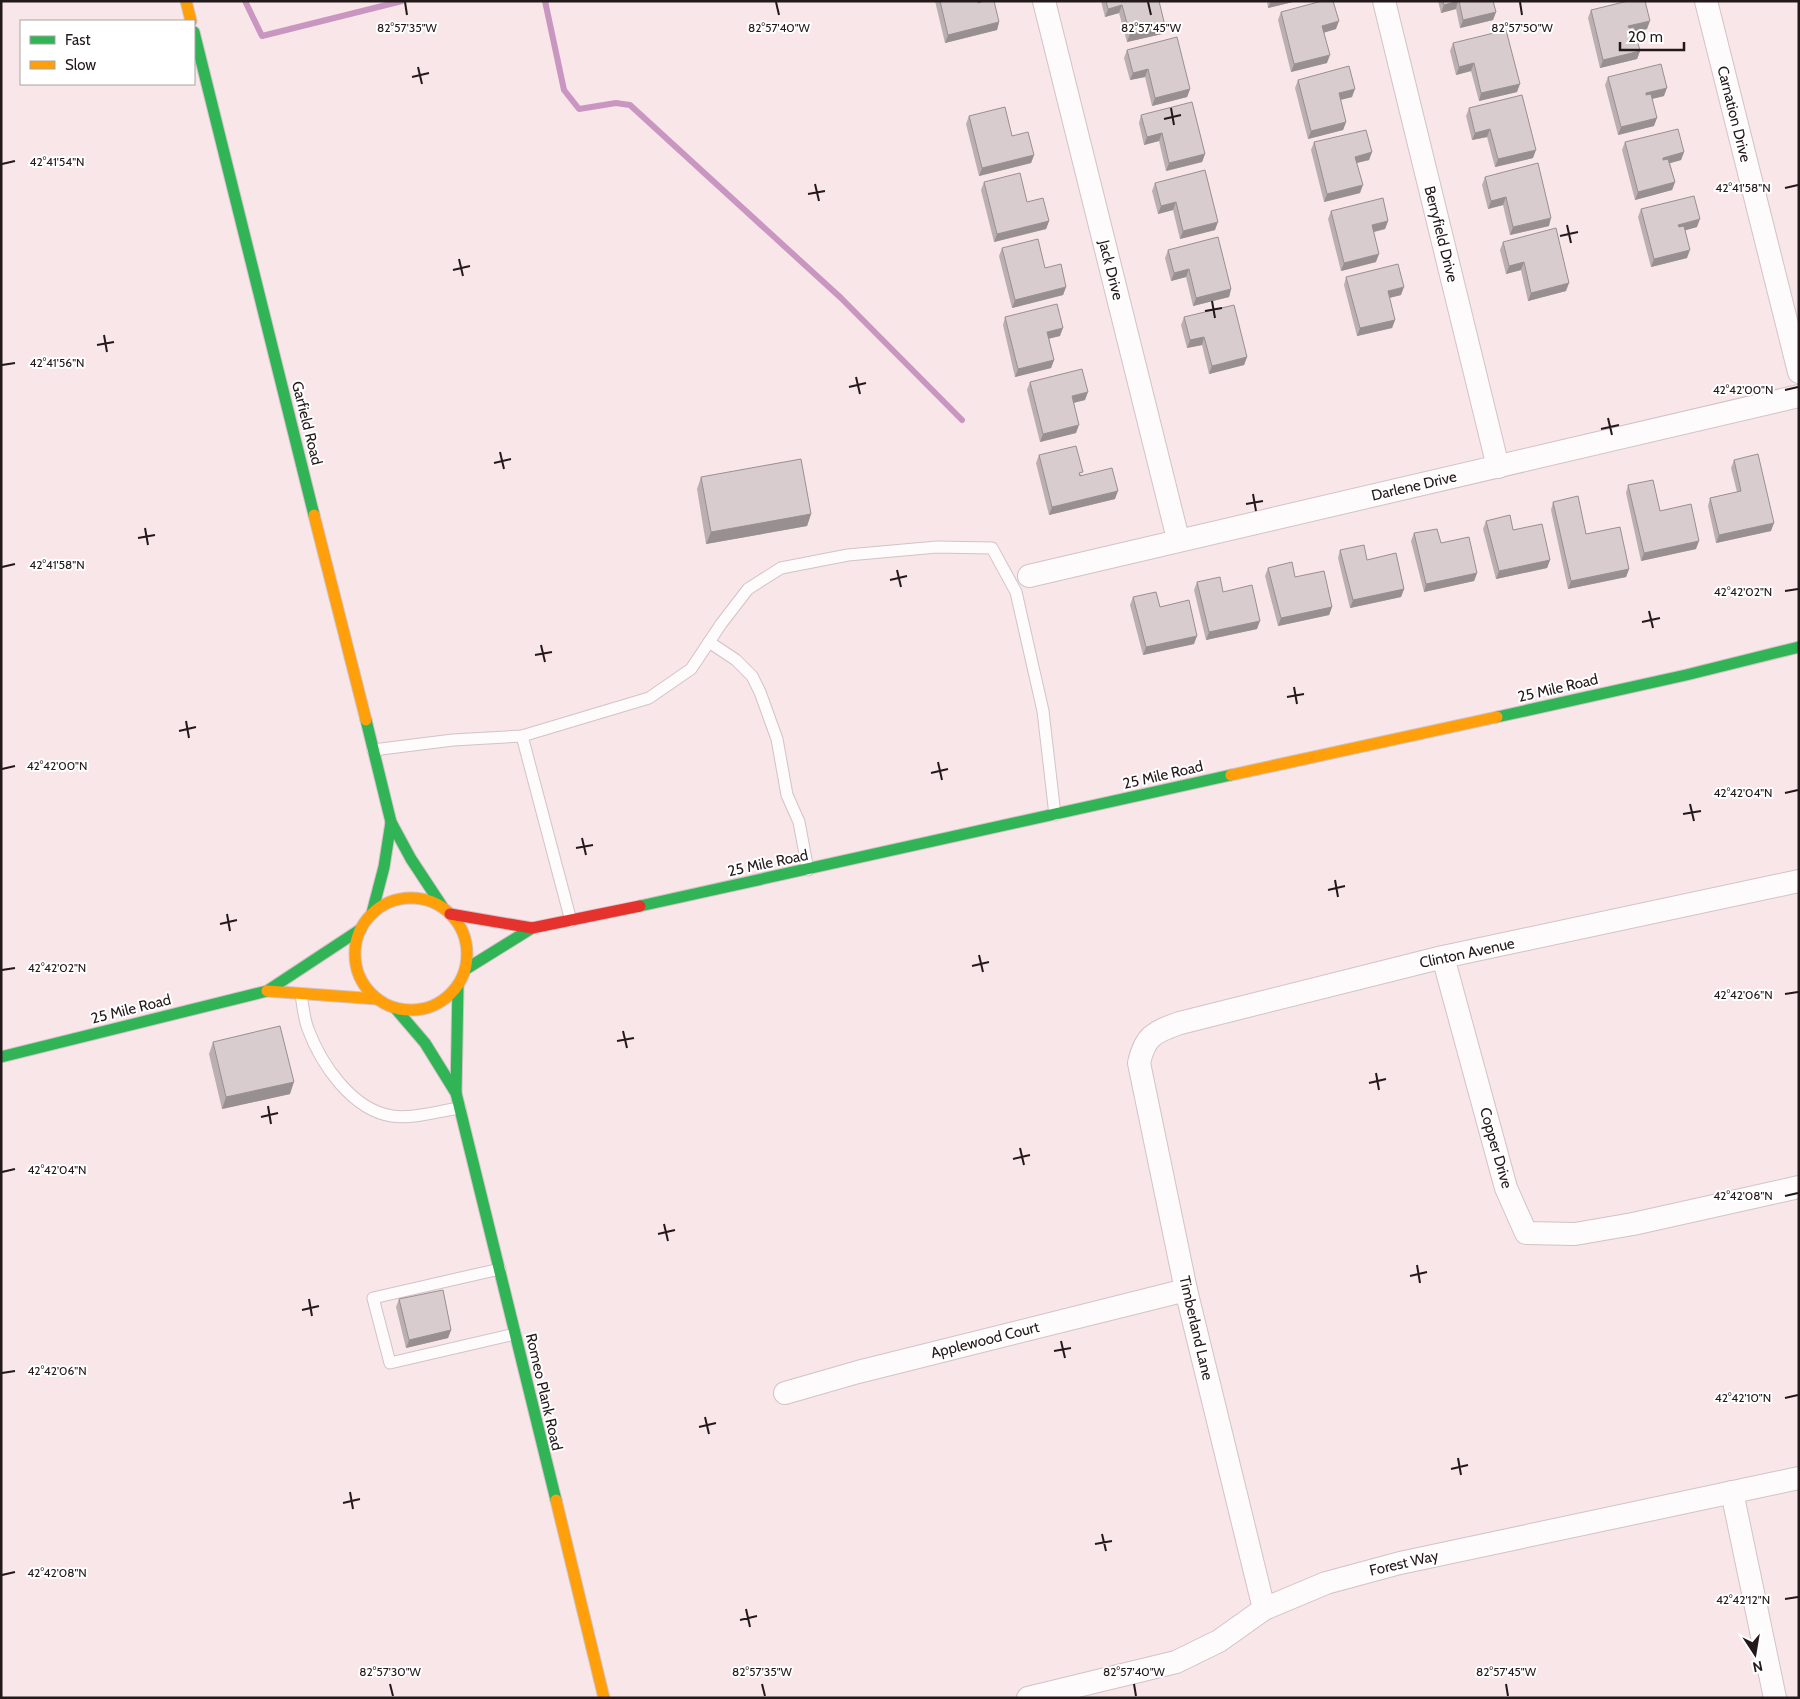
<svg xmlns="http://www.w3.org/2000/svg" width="1800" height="1699" viewBox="0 0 1800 1699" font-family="Cabin,sans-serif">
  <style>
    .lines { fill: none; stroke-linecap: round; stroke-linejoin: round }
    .stream { stroke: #c996c1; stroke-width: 6 }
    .lane-casing { stroke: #d2c3c6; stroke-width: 13 }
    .street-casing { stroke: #d2c3c6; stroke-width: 24 }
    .fast-casing { stroke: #d2c3c6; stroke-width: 13 }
    .slow-casing { stroke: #d2c3c6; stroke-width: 13 }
    .jam-casing { stroke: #d2c3c6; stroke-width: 13 }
    .lane { stroke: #fefbfc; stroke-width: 11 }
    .street { stroke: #fefbfc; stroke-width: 22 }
    .fast { stroke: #30b455; stroke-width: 11 }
    .slow { stroke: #ff9f0a; stroke-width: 11 }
    .jam { stroke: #e5322d; stroke-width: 11 }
    .wall { fill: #bbafb2 }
    .shaded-wall { fill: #988f91 }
    .building { fill: #d9cccf; stroke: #988f91 }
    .ticks { fill: none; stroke: #23181a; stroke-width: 2 }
    .labels { text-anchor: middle; stroke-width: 4; stroke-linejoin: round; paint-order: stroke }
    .street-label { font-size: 15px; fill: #23181a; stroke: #fff }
    .ticks-label { font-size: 12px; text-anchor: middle; fill: #23181a; stroke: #fff; stroke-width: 4; stroke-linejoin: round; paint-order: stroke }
  </style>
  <rect width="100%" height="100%" fill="#f8e6e9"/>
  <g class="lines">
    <!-- stream -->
    <g class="stream">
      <path d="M245,1L262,36L402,1"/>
      <path d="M545,1L564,90L579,109L616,103L630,105L841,298L962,420"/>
    </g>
    <!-- lane casing -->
    <g class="lane-casing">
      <g id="lane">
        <path d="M709,642L736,660L752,676L760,692L777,739L787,795L799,822L808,870"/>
        <path d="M522,736L571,921"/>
        <path d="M373,750L453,740L522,736L649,698L691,669L721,624L748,589L781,568L848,555L937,547L992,548L1016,592L1043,711L1055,815"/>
        <path d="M301,995C303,1006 304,1019 308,1029C321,1064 352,1110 392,1116C414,1119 439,1111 460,1108"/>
        <path d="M500,1269L373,1298L390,1363L515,1334"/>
      </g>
    </g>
    <!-- street casing -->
    <g class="street-casing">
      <g id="street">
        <path d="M1044,1L1178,539"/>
        <path d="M1384,1L1498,467"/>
        <path d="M1706,1L1799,372"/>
        <path d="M1029,576L1799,396"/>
        <path d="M1443,957L1506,1188L1526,1233L1575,1234L1633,1224L1799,1187"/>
        <path d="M785,1393L858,1372L1186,1290"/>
        <path d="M1732,1492L1775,1698"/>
        <path d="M1264,1609L1186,1290L1139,1063C1145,1036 1154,1032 1180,1023L1443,957L1799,881"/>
        <path d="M1028,1698L1176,1662L1219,1641L1264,1609L1326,1583L1400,1563L1799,1478"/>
      </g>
    </g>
    <!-- fast casing -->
    <g class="fast-casing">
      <g id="fast">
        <path d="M194,32L314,515"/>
        <path d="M1497,717L1686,675L1799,647"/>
        <path d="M366,720L391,822L411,859L442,906"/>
        <path d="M640,906L1231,775"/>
        <path d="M372,913L384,867L391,822"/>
        <path d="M466,969L532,928"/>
        <path d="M458,985L456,1093L556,1500"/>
        <path d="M395,1008L425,1043L456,1093"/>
        <path d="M1,1057L267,991L361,929"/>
      </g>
    </g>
    <!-- slow casing -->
    <g class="slow-casing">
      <g id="slow">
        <path d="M186,1L191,21"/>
        <path d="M314,515L366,720"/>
        <path d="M1231,775L1497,717"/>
        <circle cx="411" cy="954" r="56"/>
        <path d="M267,991L377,999"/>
        <path d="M556,1500L604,1698"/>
      </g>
    </g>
    <!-- jam casing -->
    <g class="jam-casing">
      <path id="jam" d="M450,914L532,928L640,906"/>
    </g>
    <!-- lane -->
    <use href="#lane" class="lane"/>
    <!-- street -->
    <use href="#street" class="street"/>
    <!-- fast -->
    <use href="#fast" class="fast"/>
    <!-- slow -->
    <use href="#slow" class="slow"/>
    <!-- jam -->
    <use href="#jam" class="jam"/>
  </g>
  <!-- wall -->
  <g class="wall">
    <path d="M935,1H978V3L999,22L997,30L945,43Z"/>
    <path d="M1101,1H1159L1162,34L1127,42L1119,13L1105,17Z"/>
    <path d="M1267,1H1297L1268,8Z"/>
    <path d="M1438,1H1493L1496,12L1493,20L1460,28L1456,9L1441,13Z"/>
    <path d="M1591,10L1647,29L1635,32L1640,51L1637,59L1600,68L1588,18Z"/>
    <path d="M1281,12L1336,29L1324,32L1327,63L1291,72L1278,20Z"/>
    <path d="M1453,43L1517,92L1479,101L1471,71L1456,75L1450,51Z"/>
    <path d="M1127,50L1190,89L1187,97L1152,106L1145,77L1130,80L1124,58Z"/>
    <path d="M1608,77L1664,96L1652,99L1654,126L1618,135L1605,85Z"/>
    <path d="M1298,80L1352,97L1340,100L1346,122L1343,130L1308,139L1295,88Z"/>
    <path d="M1469,108L1533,158L1495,167L1487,137L1472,140L1466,116Z"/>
    <path d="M1141,115L1205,154L1202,162L1166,171L1159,141L1144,145L1139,123Z"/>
    <path d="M969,116L1012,136L1034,155L1031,163L979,176L966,124Z"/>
    <path d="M1314,142L1372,152L1369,160L1357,163L1360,193L1324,202L1311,150Z"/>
    <path d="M1625,142L1684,152L1681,160L1670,163L1675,182L1672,190L1635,200L1622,150Z"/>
    <path d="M1485,177L1549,226L1510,235L1503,205L1488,209L1482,185Z"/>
    <path d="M984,182L1027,202L1049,221L1046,229L994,242L981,190Z"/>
    <path d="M1155,183L1215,230L1180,239L1173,210L1158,214L1152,191Z"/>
    <path d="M1641,209L1697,227L1685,230L1687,258L1651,267L1638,217Z"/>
    <path d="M1331,211L1388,221L1385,229L1374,232L1376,262L1341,271L1328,219Z"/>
    <path d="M1503,242L1566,291L1528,301L1521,270L1506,274L1500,250Z"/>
    <path d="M1002,248L1045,268L1066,287L1063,295L1012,308L999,256Z"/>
    <path d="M1168,250L1231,289L1229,297L1193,306L1186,277L1171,281L1165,258Z"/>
    <path d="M1346,277L1401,295L1389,298L1395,320L1392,328L1357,336L1344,285Z"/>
    <path d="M1005,317L1060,336L1049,338L1054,360L1051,368L1015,377L1003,325Z"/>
    <path d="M1184,317L1247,357L1244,365L1209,374L1202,345L1187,348L1181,325Z"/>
    <path d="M1030,382L1085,400L1073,403L1076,433L1040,442L1027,390Z"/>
    <path d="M1039,455L1082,475L1115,499L1049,515L1036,463Z"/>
    <path d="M1734,460L1771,531L1716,543L1708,506L1710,498L1737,492L1731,468Z"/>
    <path d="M701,477L811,514L807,526L706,544L697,489Z"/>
    <path d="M1628,485L1660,511L1696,549L1641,561L1626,493Z"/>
    <path d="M1553,502L1586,534L1629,569L1626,577L1568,589L1551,510Z"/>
    <path d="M1486,521L1513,530L1550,560L1547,568L1496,579L1483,529Z"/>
    <path d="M1414,533L1441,543L1477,573L1474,581L1424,592L1411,541Z"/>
    <path d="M1340,550L1367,560L1404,589L1401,597L1350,608L1338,558Z"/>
    <path d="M1268,568L1295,577L1332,607L1329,615L1278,626L1265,576Z"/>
    <path d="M1197,582L1223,592L1257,629L1206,640L1194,590Z"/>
    <path d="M1133,597L1160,607L1194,644L1143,655L1130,605Z"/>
    <path d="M213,1042L290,1094L222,1109L209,1054Z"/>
    <path d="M399,1299L451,1330L448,1338L406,1348L396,1307Z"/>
  </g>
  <!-- shaded-wall -->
  <g class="shaded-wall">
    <path d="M1271,1H1297L1268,8Z"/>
    <path d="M1458,1L1456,9L1441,13L1444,5Z"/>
    <path d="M1122,5L1119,13L1105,17L1108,9Z"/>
    <path d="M1496,12L1493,20L1460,28L1463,20Z"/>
    <path d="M1339,21L1336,29L1320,34L1322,26Z"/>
    <path d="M1650,21L1647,29L1625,34L1628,26Z"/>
    <path d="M999,22L997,30L945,43L948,35Z"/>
    <path d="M1165,26L1162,34L1127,42L1130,34Z"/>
    <path d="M1640,51L1637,59L1600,68L1603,60Z"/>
    <path d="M1330,55L1327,63L1291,72L1294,64Z"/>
    <path d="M1474,63L1471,71L1456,75L1459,67Z"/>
    <path d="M1148,69L1145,77L1130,80L1133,73Z"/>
    <path d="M1520,84L1517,92L1479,101L1481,93Z"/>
    <path d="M1667,88L1664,96L1643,101L1646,93Z"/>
    <path d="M1190,89L1187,97L1152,106L1155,98Z"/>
    <path d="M1355,89L1352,97L1336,101L1339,93Z"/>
    <path d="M1657,118L1654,126L1618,135L1621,127Z"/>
    <path d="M1346,122L1343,130L1308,139L1311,131Z"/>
    <path d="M1490,129L1487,137L1472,140L1475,133Z"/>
    <path d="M1162,133L1159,141L1144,145L1147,137Z"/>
    <path d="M1536,150L1533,158L1495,167L1498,159Z"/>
    <path d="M1372,152L1369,160L1352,164L1355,157Z"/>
    <path d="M1684,152L1681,160L1660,166L1663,158Z"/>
    <path d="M1205,154L1202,162L1166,171L1169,163Z"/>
    <path d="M1034,155L1031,163L979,176L982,168Z"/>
    <path d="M1675,182L1672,190L1635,200L1638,192Z"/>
    <path d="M1363,185L1360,193L1324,202L1327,194Z"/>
    <path d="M1506,197L1503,205L1488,209L1491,201Z"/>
    <path d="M1176,202L1173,210L1158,214L1161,206Z"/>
    <path d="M1551,218L1549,226L1510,235L1513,227Z"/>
    <path d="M1700,219L1697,227L1676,233L1678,225Z"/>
    <path d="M1049,221L1046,229L994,242L997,234Z"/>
    <path d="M1388,221L1385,229L1369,233L1372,225Z"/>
    <path d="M1218,222L1215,230L1180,239L1183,231Z"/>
    <path d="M1690,250L1687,258L1651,267L1654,259Z"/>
    <path d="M1379,254L1376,262L1341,271L1344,263Z"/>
    <path d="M1524,262L1521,270L1506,274L1509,266Z"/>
    <path d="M1189,269L1186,277L1171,281L1174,273Z"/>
    <path d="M1569,283L1566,291L1528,301L1531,293Z"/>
    <path d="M1066,287L1063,295L1012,308L1015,300Z"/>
    <path d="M1404,287L1401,295L1385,299L1388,291Z"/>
    <path d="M1231,289L1229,297L1193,306L1196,298Z"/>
    <path d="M1395,320L1392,328L1357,336L1360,328Z"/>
    <path d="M1063,328L1060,336L1044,340L1047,332Z"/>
    <path d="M1204,337L1202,345L1187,348L1190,340Z"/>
    <path d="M1247,357L1244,365L1209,374L1212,366Z"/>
    <path d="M1054,360L1051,368L1015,377L1018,369Z"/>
    <path d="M1088,392L1085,400L1069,404L1072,396Z"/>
    <path d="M1079,425L1076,433L1040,442L1043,434Z"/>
    <path d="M1118,491L1115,499L1049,515L1052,507Z"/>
    <path d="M811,514L807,526L706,544L711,532Z"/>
    <path d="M1774,523L1771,531L1716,543L1719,535Z"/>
    <path d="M1699,541L1696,549L1641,561L1644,553Z"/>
    <path d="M1550,560L1547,568L1496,579L1499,571Z"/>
    <path d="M1629,569L1626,577L1568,589L1571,581Z"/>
    <path d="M1477,573L1474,581L1424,592L1426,584Z"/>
    <path d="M1404,589L1401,597L1350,608L1353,600Z"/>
    <path d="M1332,607L1329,615L1278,626L1281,618Z"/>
    <path d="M1260,621L1257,629L1206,640L1209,632Z"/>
    <path d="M1197,636L1194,644L1143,655L1146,647Z"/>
    <path d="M294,1082L290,1094L222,1109L226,1097Z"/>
    <path d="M451,1330L448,1338L406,1348L409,1340Z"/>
  </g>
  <!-- building -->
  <g class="building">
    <path d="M940,1H978V3L984,1H994L999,22L948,35Z"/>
    <path d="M1106,1H1159L1165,26L1130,34L1122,5L1108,9Z"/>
    <path d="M1322,1H1333L1339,21L1322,26L1330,55L1294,64L1281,12Z"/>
    <path d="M1443,1H1458L1444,5Z"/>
    <path d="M1459,1H1493L1496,12L1463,20Z"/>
    <path d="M1628,1H1645L1650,21L1628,26L1629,28L1634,27L1640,51L1603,60L1591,10Z"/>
    <path d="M1506,30L1520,84L1481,93L1474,63L1459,67L1453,43Z"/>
    <path d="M1177,37L1190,89L1155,98L1148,69L1133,73L1127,50Z"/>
    <path d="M1661,64L1667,88L1646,93V95L1651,94L1657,118L1621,127L1608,77Z"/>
    <path d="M1349,66L1355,89L1339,93L1346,122L1311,131L1298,80Z"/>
    <path d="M1522,95L1536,150L1498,159L1490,129L1475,133L1469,108Z"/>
    <path d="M1192,102L1205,154L1169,163L1162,133L1147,137L1141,115Z"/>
    <path d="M1005,107L1012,136L1028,132L1034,155L982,168L969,116Z"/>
    <path d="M1678,129L1684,152L1663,158V160L1668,159L1675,182L1638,192L1625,142Z"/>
    <path d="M1366,130L1372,152L1355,157L1363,185L1327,194L1314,142Z"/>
    <path d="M1538,163L1551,218L1513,227L1506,197L1491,201L1485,177Z"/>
    <path d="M1205,170L1218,222L1183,231L1176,202L1161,206L1155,183Z"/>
    <path d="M1020,173L1027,202L1043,198L1049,221L997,234L984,182Z"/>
    <path d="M1694,196L1700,219L1678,225L1679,227L1684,226L1690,250L1654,259L1641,209Z"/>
    <path d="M1383,198L1388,221L1372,225L1379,254L1344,263L1331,211Z"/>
    <path d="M1556,228L1569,283L1531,293L1524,262L1509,266L1503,242Z"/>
    <path d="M1218,237L1231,289L1196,298L1189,269L1174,273L1168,250Z"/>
    <path d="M1038,239L1045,268L1061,264L1066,287L1015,300L1002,248Z"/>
    <path d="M1398,264L1404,287L1388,291L1395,320L1360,328L1346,277Z"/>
    <path d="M1057,304L1063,328L1047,332L1054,360L1018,369L1005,317Z"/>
    <path d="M1234,305L1247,357L1212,366L1204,337L1190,340L1184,317Z"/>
    <path d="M1082,369L1088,392L1072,396L1079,425L1043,434L1030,382Z"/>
    <path d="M1076,446L1083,472L1079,473L1080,476L1112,468L1118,491L1052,507L1039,455Z"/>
    <path d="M1758,454L1774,523L1719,535L1710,498L1741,491L1734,460Z"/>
    <path d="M801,459L811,514L711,532L701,477Z"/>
    <path d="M1653,480L1660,511L1691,504L1699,541L1644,553L1628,485Z"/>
    <path d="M1578,496L1586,534L1620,527L1629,569L1571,581L1553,502Z"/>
    <path d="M1510,515L1513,530L1542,524L1550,560L1499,571L1486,521Z"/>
    <path d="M1437,529L1441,543L1469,537L1477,573L1426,584L1414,533Z"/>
    <path d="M1364,545L1367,560L1396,553L1404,589L1353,600L1340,550Z"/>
    <path d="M1292,562L1295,577L1324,571L1332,607L1281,618L1268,568Z"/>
    <path d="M1220,577L1223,592L1252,585L1260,621L1209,632L1197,582Z"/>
    <path d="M1156,592L1160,607L1189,600L1197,636L1146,647L1133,597Z"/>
    <path d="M280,1026L294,1082L226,1097L213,1042Z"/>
    <path d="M443,1290L451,1330L409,1340L399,1299Z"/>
  </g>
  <!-- ticks -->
  <path class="ticks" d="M405,2L407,15M776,2L779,15M1148,2L1151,15M1520,2L1522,15M418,67L422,84M412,77L429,73M1171,108L1174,125M1164,119L1181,115M2,164L15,161M815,184L819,201M1785,188L1798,185M808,194L825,191M1567,225L1571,243M1560,236L1578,232M459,259L463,276M453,270L470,266M1212,301L1215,318M1205,311L1222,308M104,335L107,352M97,345L114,342M2,365L15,363M856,377L860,394M849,387L866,383M1785,390L1798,387M1608,418L1612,435M1601,429L1619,425M500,452L504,469M494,463L511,459M1253,494L1256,511M1246,504L1263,501M145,528L148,545M138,538L155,535M2,567L15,564M897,570L901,587M890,580L907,576M1785,591L1798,589M1649,611L1653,628M1642,622L1660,618M541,645L545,662M535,655L552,652M1294,687L1297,704M1287,697L1304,694M186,721L189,738M179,731L196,727M938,762L942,780M2,769L15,766M931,773L948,769M1785,793L1798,790M1690,804L1694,821M1683,814L1701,811M582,838L586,855M576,848L593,845M1335,880L1338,897M1328,890L1345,886M227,914L230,931M220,924L237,920M979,955L983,972M972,966L989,962M2,970L15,968M1785,994L1798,992M623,1031L627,1048M617,1041L634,1038M1376,1073L1379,1090M1369,1083L1386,1079M268,1106L271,1124M261,1117L278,1113M1020,1148L1024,1165M1013,1159L1030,1155M2,1172L15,1169M1785,1196L1798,1193M664,1224L668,1241M658,1234L675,1230M1417,1265L1420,1283M1410,1276L1427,1272M309,1299L312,1316M302,1310L319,1306M1061,1341L1065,1358M1054,1351L1071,1348M2,1373L15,1371M1785,1398L1798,1395M705,1417L709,1434M699,1427L716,1423M1458,1458L1461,1475M1451,1469L1468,1465M350,1492L353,1509M343,1503L360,1499M1102,1534L1106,1551M1095,1544L1112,1541M2,1575L15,1572M1785,1599L1798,1597M746,1609L750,1627M740,1620L757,1616M390,1684L393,1696M762,1684L765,1696M1134,1684L1136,1696M1506,1684L1508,1696"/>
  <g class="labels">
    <!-- street labels -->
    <g class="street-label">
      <text transform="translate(1734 114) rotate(76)" y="5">Carnation Drive</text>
      <text transform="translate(1441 234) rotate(76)" y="5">Berryfield Drive</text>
      <text transform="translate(1111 270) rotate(76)" y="5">Jack Drive</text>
      <text transform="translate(307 423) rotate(76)" y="5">Garfield Road</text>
      <text transform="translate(1414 486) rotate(-13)" y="5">Darlene Drive</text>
      <text transform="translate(1558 688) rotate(-13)" y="5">25 Mile Road</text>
      <text transform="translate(1163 775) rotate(-13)" y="5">25 Mile Road</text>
      <text transform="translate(768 863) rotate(-12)" y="5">25 Mile Road</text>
      <text transform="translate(1467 953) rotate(-12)" y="5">Clinton Avenue</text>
      <text transform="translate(131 1009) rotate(-14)" y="5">25 Mile Road</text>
      <text transform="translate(1496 1148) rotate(74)" y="5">Copper Drive</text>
      <text transform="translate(1196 1328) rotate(77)" y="5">Timberland Lane</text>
      <text transform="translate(985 1340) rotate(-14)" y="5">Applewood Court</text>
      <text transform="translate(544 1392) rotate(77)" y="5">Romeo Plank Road</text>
      <text transform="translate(1404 1563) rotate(-13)" y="5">Forest Way</text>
    </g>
  </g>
  <g class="ticks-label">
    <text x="407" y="32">82°57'35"W</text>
    <text x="779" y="32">82°57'40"W</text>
    <text x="1151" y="32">82°57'45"W</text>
    <text x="1522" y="32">82°57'50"W</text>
    <text x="57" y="166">42°41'54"N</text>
    <text x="1743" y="192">42°41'58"N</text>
    <text x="57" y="367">42°41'56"N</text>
    <text x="1743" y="394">42°42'00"N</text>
    <text x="57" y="569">42°41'58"N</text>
    <text x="1743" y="596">42°42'02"N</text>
    <text x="57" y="770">42°42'00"N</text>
    <text x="1743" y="797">42°42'04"N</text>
    <text x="57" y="972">42°42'02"N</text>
    <text x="1743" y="999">42°42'06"N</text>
    <text x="57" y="1174">42°42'04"N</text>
    <text x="1743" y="1200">42°42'08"N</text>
    <text x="57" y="1375">42°42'06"N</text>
    <text x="1743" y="1402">42°42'10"N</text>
    <text x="57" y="1577">42°42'08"N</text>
    <text x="1743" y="1604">42°42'12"N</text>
    <text x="390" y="1676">82°57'30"W</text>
    <text x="762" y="1676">82°57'35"W</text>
    <text x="1134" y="1676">82°57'40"W</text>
    <text x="1506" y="1676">82°57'45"W</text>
  </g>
  <!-- border -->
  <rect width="1800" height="1699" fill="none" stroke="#23181a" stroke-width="5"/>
  <!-- legend -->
  <rect x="20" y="20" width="175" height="65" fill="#ffffff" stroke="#a7a3a3"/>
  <rect x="30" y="36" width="25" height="8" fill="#30b455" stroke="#a7a3a3"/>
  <text x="65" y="45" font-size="15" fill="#23181a">Fast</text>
  <rect x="30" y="61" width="25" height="8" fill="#ff9f0a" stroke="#a7a3a3"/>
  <text x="65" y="70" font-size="15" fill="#23181a">Slow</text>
  <!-- north arrow -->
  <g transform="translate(1755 1654) rotate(168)" stroke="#ffffff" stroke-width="4" paint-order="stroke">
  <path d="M0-4L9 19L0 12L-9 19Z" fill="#23181a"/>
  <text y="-8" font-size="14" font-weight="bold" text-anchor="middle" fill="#23181a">N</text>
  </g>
  <!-- scale -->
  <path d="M1620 42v8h64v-8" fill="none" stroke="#23181a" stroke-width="2.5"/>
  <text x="1628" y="42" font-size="15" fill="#23181a" stroke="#ffffff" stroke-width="4" paint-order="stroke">20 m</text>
</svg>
